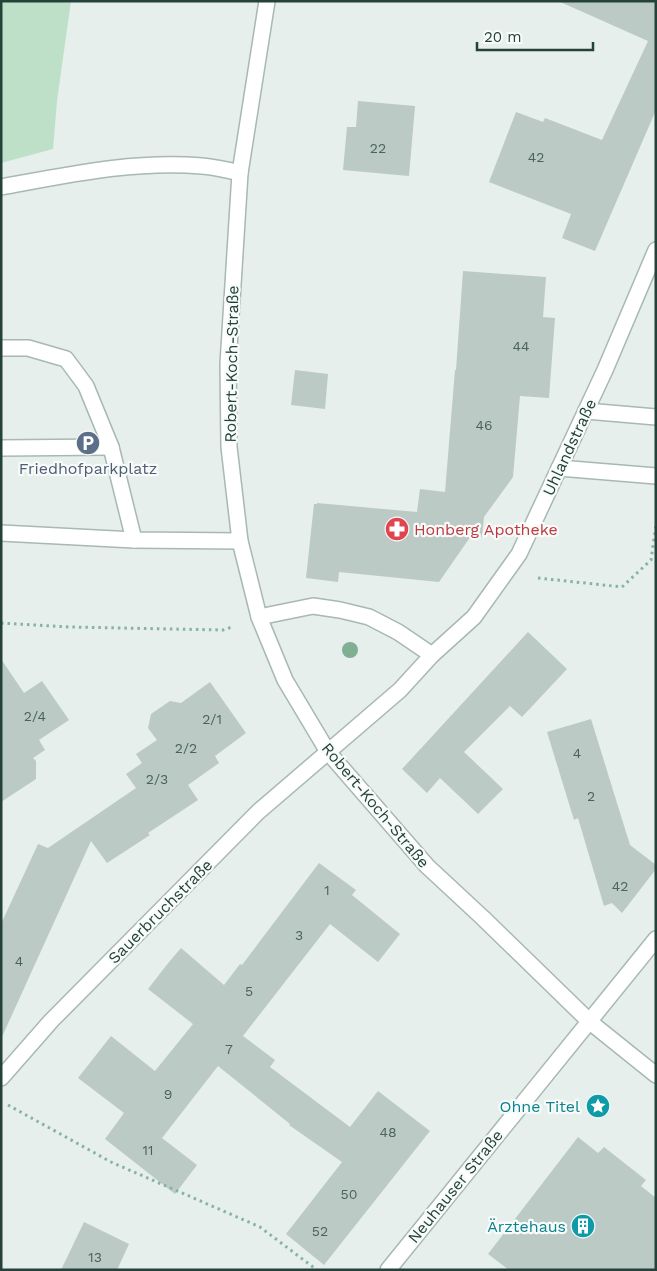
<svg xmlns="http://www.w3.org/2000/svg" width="657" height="1271" viewBox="0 0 657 1271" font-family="'Work Sans',sans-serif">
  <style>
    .green { fill: #bfe0c8 }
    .building { fill: #bbcac4 }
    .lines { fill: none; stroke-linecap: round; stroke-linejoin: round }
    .minor-casing { stroke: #a8b8b2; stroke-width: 18 }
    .path { stroke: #86b3a5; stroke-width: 3; stroke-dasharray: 2.5 4; stroke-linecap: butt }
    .minor { stroke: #fff; stroke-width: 15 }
    .tree { fill: #80af93 }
    .labels { text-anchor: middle; stroke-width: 4.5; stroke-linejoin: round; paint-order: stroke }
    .number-label { font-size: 14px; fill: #4a645c }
    .street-label { font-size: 16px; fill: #24423a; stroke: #f7fbf9 }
    .service-label { font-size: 16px; fill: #4e5e75; stroke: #f7fbf9 }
    .health-label { font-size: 16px; fill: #be3a42; stroke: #f7fbf9; text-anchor: start }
    .culture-label { font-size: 16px; fill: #0d838f; stroke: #f7fbf9; text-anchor: end }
  </style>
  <rect width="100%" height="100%" fill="#e6efeb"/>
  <!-- green -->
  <path class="green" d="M1,1H71L57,101L53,149L1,163Z"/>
  <!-- building -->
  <g class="building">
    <path d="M558,1H656V110L595,251L562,238L571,214L489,182L516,112L543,122L545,118L602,140L648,41Z"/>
    <path d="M358,101L415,106L409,176L343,170L347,127H356Z"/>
    <path d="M463,271L546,277L543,317L555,318L549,398L520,396L513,477L484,517L482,537L471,536L439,582L339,572L338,582L306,578L314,504H317V503L417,512L420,489L445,492L455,370H456Z"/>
    <path d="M295,370L328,374L325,409L291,405Z"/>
    <path d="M528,632L567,669L522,717L510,706L464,752L503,789L478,814L440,778L427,793L402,769Z"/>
    <path d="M1,659L24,693L42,681L69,720L39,740L45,750L33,758L36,761V779L1,802Z"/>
    <path d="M210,682L246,733L215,756L219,763L188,785L198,800L148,833L150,835L107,863L91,841L1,1039V924L38,844L48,848L136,788L126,774L142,763L136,754L157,740L148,728L151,714L170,701L181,703Z"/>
    <path d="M591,719L630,845L656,865V869L622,913L612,903L604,906L578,818L574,820L547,732Z"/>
    <path d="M319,863L356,890L352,895L400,934L378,962L330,924L243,1036L275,1060L270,1067L350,1127L378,1091L430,1131L324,1265L286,1234L342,1162L289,1125L290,1124L218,1066L162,1138L197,1165L175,1194L105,1139L124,1113L78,1078L111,1036L155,1071L193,1024L148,989L169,962L181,948L224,985L240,964L242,965Z"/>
    <path d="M578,1137L598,1153L604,1147L646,1180L641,1186L656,1198V1270H509L488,1254Z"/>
    <path d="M84,1222L129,1244L117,1270H61Z"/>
  </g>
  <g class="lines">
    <!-- minor casing -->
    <g class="minor-casing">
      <g id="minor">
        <path d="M267,1L240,173L228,364L229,447L240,541L259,617L285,680L328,752L427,866L483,918L590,1022L656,1075"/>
        <path d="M1,187C67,175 135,160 202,166C215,167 228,170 240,173"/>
        <path d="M1,348H28L66,359L86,386L111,447L1,448"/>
        <path d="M586,411L656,417"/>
        <path d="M111,447L134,540"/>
        <path d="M559,468L656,476"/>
        <path d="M1,533L134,540L240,541"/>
        <path d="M259,617L313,606L340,610L369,617L398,632L432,655"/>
        <path d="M1,1078L51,1021L258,812L400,690L432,655L474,617L519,554L605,370L656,250"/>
        <path d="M388,1270L656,939"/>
      </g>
    </g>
    <!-- path -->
    <g class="path">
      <path d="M538,578L622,587L651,560L656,525"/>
      <path d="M1,623L69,627L223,630L232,627"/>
      <path d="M8,1105L111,1162L260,1227L317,1270"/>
    </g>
    <!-- minor -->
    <use href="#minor" class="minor"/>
  </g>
  <!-- trees -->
  <circle class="tree" cx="350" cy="650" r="8"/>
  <!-- icons -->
  <defs>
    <g id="parking-disc" transform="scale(1.25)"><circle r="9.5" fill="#5c6f8a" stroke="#f7fbf9"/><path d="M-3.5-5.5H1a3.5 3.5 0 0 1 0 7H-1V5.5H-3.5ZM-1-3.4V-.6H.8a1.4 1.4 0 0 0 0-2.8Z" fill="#fff"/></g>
    <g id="pharmacy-disc" transform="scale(1.25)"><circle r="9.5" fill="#e0444e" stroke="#f7fbf9"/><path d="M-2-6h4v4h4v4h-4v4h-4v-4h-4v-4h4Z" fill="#fff"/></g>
    <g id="sight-disc" transform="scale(1.25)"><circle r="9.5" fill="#0f9aa8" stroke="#f7fbf9"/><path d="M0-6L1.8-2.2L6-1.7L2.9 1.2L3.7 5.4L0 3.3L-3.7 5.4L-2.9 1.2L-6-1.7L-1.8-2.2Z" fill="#fff"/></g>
    <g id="building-disc" transform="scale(1.25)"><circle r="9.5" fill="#0f9aa8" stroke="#f7fbf9"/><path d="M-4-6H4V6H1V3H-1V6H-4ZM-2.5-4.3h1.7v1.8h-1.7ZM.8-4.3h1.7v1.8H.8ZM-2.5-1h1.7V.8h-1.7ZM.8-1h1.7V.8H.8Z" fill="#fff"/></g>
  </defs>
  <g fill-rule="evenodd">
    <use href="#parking-disc" x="88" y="443"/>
    <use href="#pharmacy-disc" x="397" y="529"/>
    <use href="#sight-disc" x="598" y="1106"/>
    <use href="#building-disc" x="583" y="1226"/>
  </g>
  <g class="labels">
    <!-- number labels -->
    <g class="number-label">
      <text x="378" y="153">22</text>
      <text x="536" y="162">42</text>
      <text x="521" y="351">44</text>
      <text x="484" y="430">46</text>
      <text x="35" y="721">2/4</text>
      <text x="212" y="724">2/1</text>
      <text x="186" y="753">2/2</text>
      <text x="577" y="758">4</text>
      <text x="157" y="784">2/3</text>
      <text x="591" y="801">2</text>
      <text x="620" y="891">42</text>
      <text x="327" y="895">1</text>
      <text x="299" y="940">3</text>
      <text x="19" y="966">4</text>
      <text x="249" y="996">5</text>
      <text x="229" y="1054">7</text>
      <text x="168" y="1099">9</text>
      <text x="388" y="1137">48</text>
      <text x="148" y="1155">11</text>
      <text x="349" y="1199">50</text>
      <text x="320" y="1236">52</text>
      <text x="95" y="1262">13</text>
    </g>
    <!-- street labels -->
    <g class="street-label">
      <text transform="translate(231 364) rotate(-89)" y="6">Robert-Koch-Straße</text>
      <text transform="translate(569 447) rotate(-65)" y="6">Uhlandstraße</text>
      <text transform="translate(376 805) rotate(50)" y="6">Robert-Koch-Straße</text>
      <text transform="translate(160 911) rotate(-45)" y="6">Sauerbruchstraße</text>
      <text transform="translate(455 1186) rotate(-51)" y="6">Neuhauser Straße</text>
    </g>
    <!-- service labels -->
    <g class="service-label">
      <text x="88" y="474">Friedhofparkplatz</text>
    </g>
    <!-- health labels -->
    <g class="health-label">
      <text x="414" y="535">Honberg Apotheke</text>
    </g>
    <!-- culture labels -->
    <g class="culture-label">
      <text x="580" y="1112">Ohne Titel</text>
      <text x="566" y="1232">Ärztehaus</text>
    </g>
  </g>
  <!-- border -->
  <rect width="657" height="1271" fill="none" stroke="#24423a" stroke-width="5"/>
  <!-- scale -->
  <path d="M477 42v8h116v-8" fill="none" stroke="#24423a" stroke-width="2.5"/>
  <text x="484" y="42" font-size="15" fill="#24423a" stroke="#f7fbf9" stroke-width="4" paint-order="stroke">20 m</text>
</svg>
